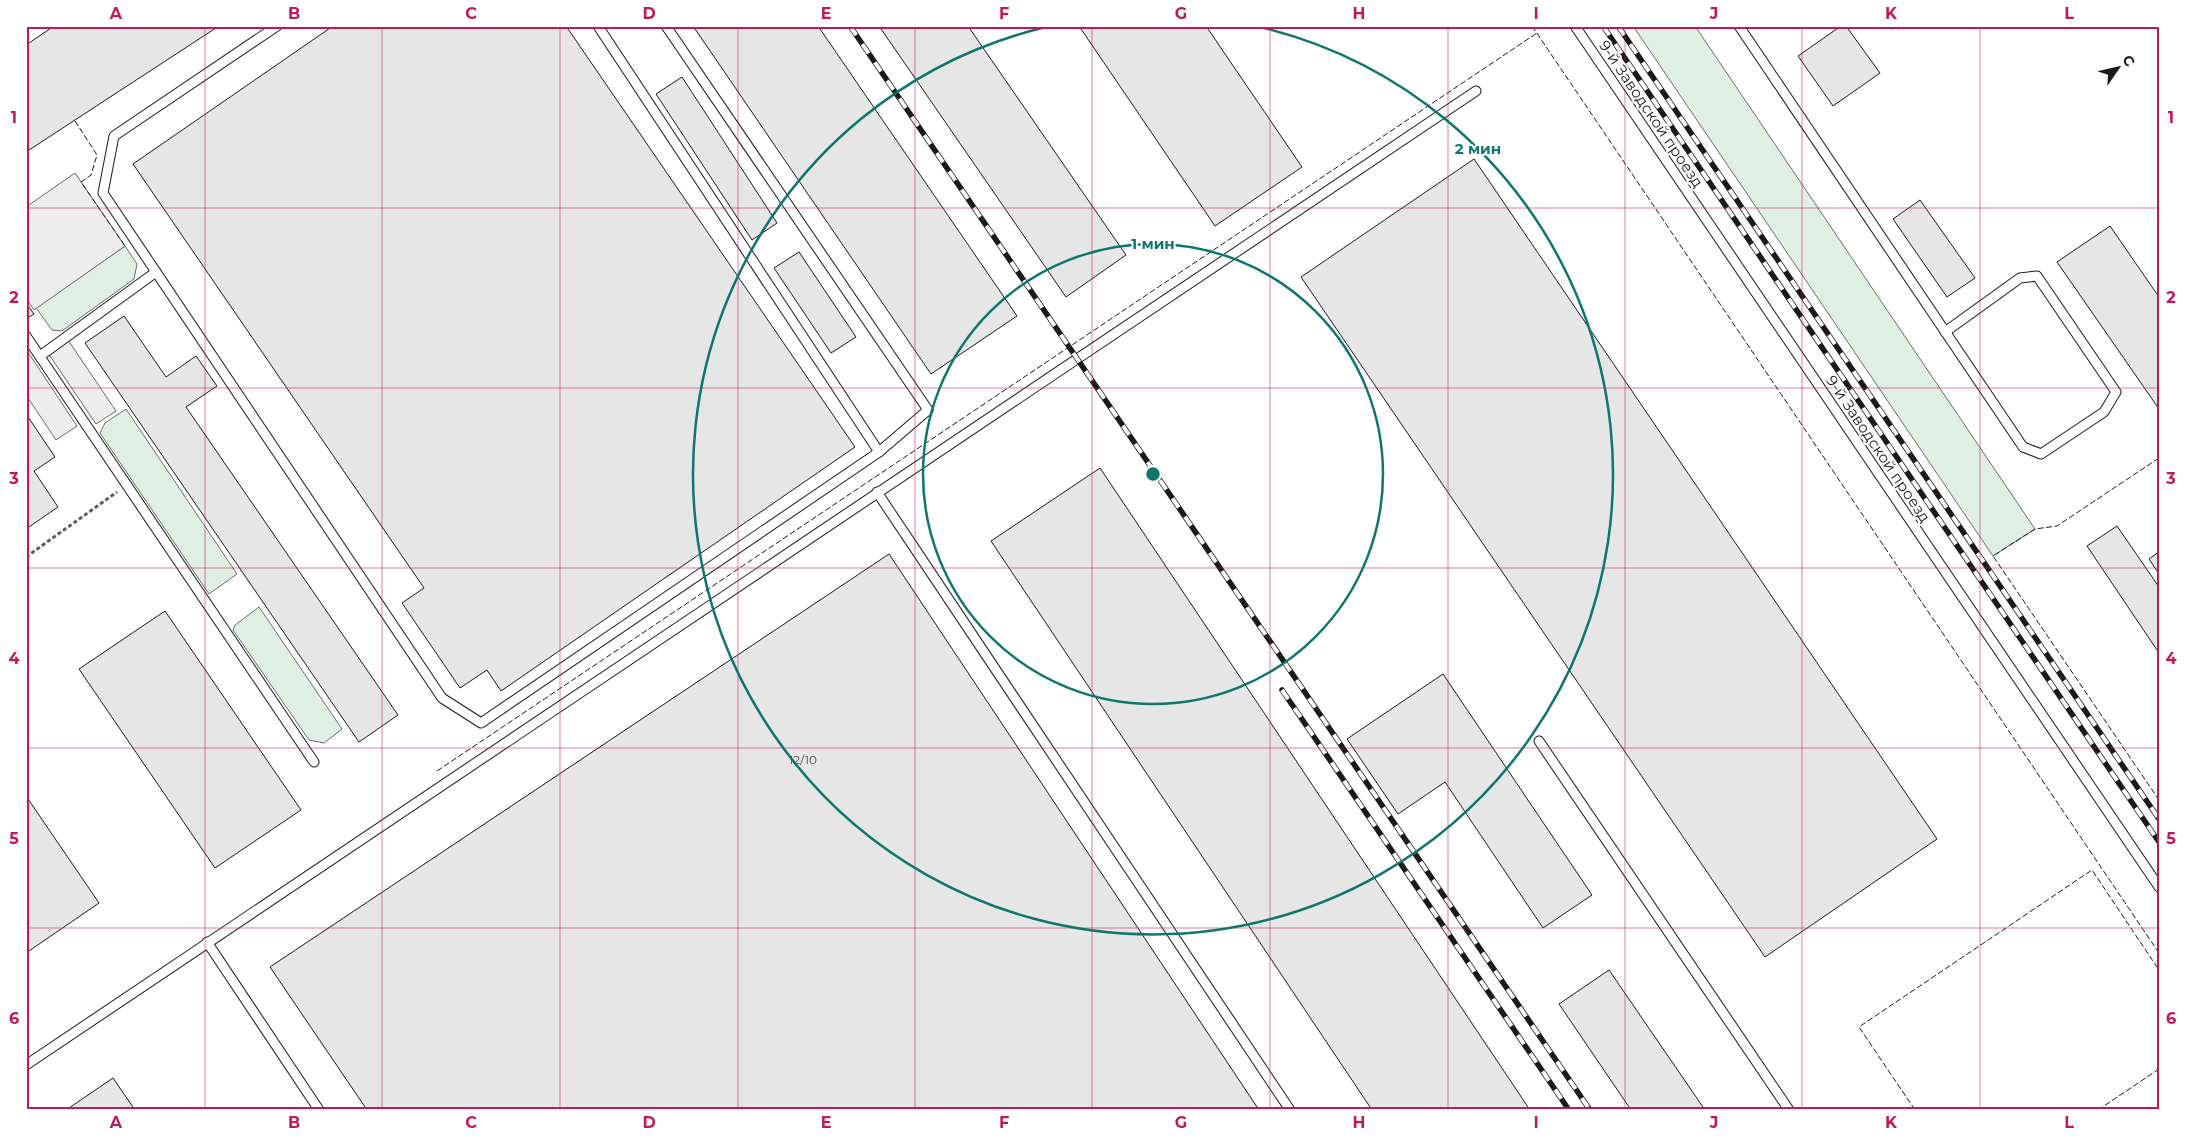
<svg xmlns="http://www.w3.org/2000/svg" width="2185" height="1136" viewBox="0 0 2185 1136" font-family="Montserrat,sans-serif">
  <style>
    .green { fill: #e0efe3; stroke: #6a6a6a }
    .parking { fill: #ededed; stroke: #6a6a6a }
    .building { fill: #e6e6e6; stroke: #1a1a1a }
    .lines { fill: none; stroke-linecap: round; stroke-linejoin: round }
    .lane-casing { stroke: #1a1a1a; stroke-width: 11 }
    .path { stroke: #5f5f5f; stroke-width: 3; stroke-dasharray: 4 2.5; stroke-linecap: butt }
    .lane { stroke: #fff; stroke-width: 9 }
    .rail-casing { stroke: #1a1a1a; stroke-width: 5.5 }
    .rail { stroke: #fff; stroke-width: 4; stroke-dasharray: 11; stroke-linecap: butt }
    .fence { stroke: #1a1a1a; stroke-width: 1; stroke-dasharray: 6 2.5; stroke-linecap: butt }
    .grid { fill: none; stroke: #c2185b; stroke-width: 1; stroke-opacity: 0.55 }
    .ring { fill: none; stroke: #0f766e; stroke-width: 2.5 }
    .labels { text-anchor: middle; stroke-width: 4; stroke-linejoin: round; paint-order: stroke }
    .number-label { font-size: 12px; fill: #4d4d4d }
    .street-label { font-size: 15px; fill: #1a1a1a; stroke: #fff }
    .centre { fill: #0f766e; stroke: #fff; stroke-width: 2.5 }
    .ring-label { font-size: 15px; text-anchor: middle; font-weight: bold; fill: #0f766e; stroke: #fff; stroke-width: 4; stroke-linejoin: round; paint-order: stroke }
    .neatline { fill: none; stroke: #c2185b; stroke-width: 2 }
    .grid-label { font-size: 16px; text-anchor: middle; font-weight: bold; fill: #c2185b }
  </style>
  <rect width="100%" height="100%" fill="#fff"/>
  <!-- green -->
  <g class="green">
    <path d="M1633,26H1695L2035,529L1993,556Z"/>
    <path d="M125,246L137,264L134,279L62,331L52,330L36,308Z"/>
    <path d="M126,409L237,574L209,594L100,433L105,423Z"/>
    <path d="M259,607L342,729L324,743L309,740L233,630L235,625Z"/>
  </g>
  <!-- parking -->
  <g class="parking">
    <path d="M75,173L125,246L34,310L26,298V207Z"/>
    <path d="M68,340L116,411L96,424L48,353Z"/>
    <path d="M26,349L77,426L56,440L26,395Z"/>
  </g>
  <!-- building -->
  <g class="building">
    <path d="M54,26H219L26,152V45Z"/>
    <path d="M333,26H566L855,447L501,691L487,670L460,688L402,603L424,588L133,164Z"/>
    <path d="M693,26H818L1017,316L931,374Z"/>
    <path d="M879,26H968L1126,255L1066,297Z"/>
    <path d="M1079,26H1206L1302,167L1215,226Z"/>
    <path d="M1841,26H1846L1880,73L1833,106L1798,56Z"/>
    <path d="M682,77L777,223L752,240L656,94Z"/>
    <path d="M1474,159L1937,839L1765,957L1301,277Z"/>
    <path d="M1920,200L1975,278L1947,297L1893,219Z"/>
    <path d="M2110,226L2159,297V409L2057,262Z"/>
    <path d="M799,252L856,337L831,353L774,268Z"/>
    <path d="M26,303L34,314L26,319Z"/>
    <path d="M124,316L166,377L196,356L217,386L186,407L398,715L359,742L85,343Z"/>
    <path d="M26,414L55,457L34,471L58,507L26,529Z"/>
    <path d="M1100,468L1530,1110H1372L991,541Z"/>
    <path d="M2117,526L2159,587V653L2087,546Z"/>
    <path d="M2159,552V574L2149,559Z"/>
    <path d="M889,554L1259,1110H367L270,967Z"/>
    <path d="M165,611L301,810L215,868L79,669Z"/>
    <path d="M1443,674L1592,895L1543,928L1445,782L1398,814L1347,739Z"/>
    <path d="M26,796L99,903L26,953Z"/>
    <path d="M1609,970L1705,1110H1631L1559,1004Z"/>
    <path d="M113,1078L135,1110H66Z"/>
  </g>
  <g class="lines">
    <!-- lane casing -->
    <g class="lane-casing">
      <g id="lane">
        <path d="M277,26L114,136L103,193L442,698L481,723L879,452L928,410L666,26"/>
        <path d="M598,26L879,452"/>
        <path d="M1575,26L2159,887"/>
        <path d="M1739,26L2023,447L2041,454L2104,412L2116,392L2037,276L2020,278L1945,332"/>
        <path d="M26,336L314,762"/>
        <path d="M40,356L156,272"/>
        <path d="M877,492L1290,1110"/>
        <path d="M1539,741L1789,1110"/>
        <path d="M207,942L319,1110"/>
        <path d="M26,1065L1476,91"/>
      </g>
    </g>
    <!-- path -->
    <path class="path" d="M26,557L117,492"/>
    <!-- lane -->
    <use href="#lane" class="lane"/>
    <!-- rail casing -->
    <g class="rail-casing">
      <g id="rail">
        <path d="M850,26L1590,1110"/>
        <path d="M1603,26L2159,842"/>
        <path d="M1618,26L2159,819"/>
        <path d="M1282,690L1569,1110"/>
      </g>
    </g>
    <!-- rail -->
    <use href="#rail" class="rail"/>
    <!-- fence -->
    <g class="fence">
      <path d="M1532,26L2159,953"/>
      <path d="M75,121L97,155L91,175L81,182L125,246"/>
      <path d="M2159,458L2057,526L2035,529L1993,556L2159,800"/>
      <path d="M437,771L1537,33"/>
      <path d="M1915,1110L1859,1027L2092,870L2159,970"/>
      <path d="M2098,1110L2159,1069"/>
    </g>
  </g>
  <!-- grid -->
  <path class="grid" d="M205,26V1110M382,26V1110M560,26V1110M738,26V1110M915,26V1110M1092,26V1110M1270,26V1110M1448,26V1110M1625,26V1110M1802,26V1110M1980,26V1110M26,208H2159M26,388H2159M26,568H2159M26,748H2159M26,928H2159"/>
  <!-- distance rings -->
  <g class="ring">
    <circle cx="1153" cy="474" r="230"/>
    <path d="M1260 27A460 460 0 1 1 1046 27"/>
  </g>
  <g class="labels">
    <!-- number labels -->
    <g class="number-label">
      <text x="803" y="764">12/10</text>
    </g>
    <!-- street labels -->
    <g class="street-label">
      <text transform="translate(1651 114) rotate(56)" y="5">9-й Заводской проезд</text>
      <text transform="translate(1878 449) rotate(56)" y="5">9-й Заводской проезд</text>
    </g>
  </g>
  <circle cx="1153" cy="474" r="8" class="centre"/>
  <g class="ring-label">
    <text x="1478" y="154">2 мин</text>
    <text x="1153" y="249">1 мин</text>
  </g>
  <!-- border -->
  <rect width="2185" height="1136" fill="none" stroke="#ffffff" stroke-width="55"/>
  <!-- north arrow -->
  <g transform="translate(2118 68) rotate(56)" stroke="#ffffff" stroke-width="4" paint-order="stroke">
  <path d="M0-4L9 19L0 12L-9 19Z" fill="#1a1a1a"/>
  <text y="-8" font-size="14" font-weight="bold" text-anchor="middle" fill="#1a1a1a">С</text>
  </g>
  <rect x="28" y="28" width="2130" height="1080" class="neatline"/>
  <g class="grid-label">
    <text x="116" y="19">A</text>
    <text x="294" y="19">B</text>
    <text x="471" y="19">C</text>
    <text x="649" y="19">D</text>
    <text x="826" y="19">E</text>
    <text x="1004" y="19">F</text>
    <text x="1181" y="19">G</text>
    <text x="1359" y="19">H</text>
    <text x="1536" y="19">I</text>
    <text x="1714" y="19">J</text>
    <text x="1891" y="19">K</text>
    <text x="2069" y="19">L</text>
    <text x="14" y="123">1</text>
    <text x="2171" y="123">1</text>
    <text x="14" y="303">2</text>
    <text x="2171" y="303">2</text>
    <text x="14" y="484">3</text>
    <text x="2171" y="484">3</text>
    <text x="14" y="664">4</text>
    <text x="2171" y="664">4</text>
    <text x="14" y="844">5</text>
    <text x="2171" y="844">5</text>
    <text x="14" y="1024">6</text>
    <text x="2171" y="1024">6</text>
    <text x="116" y="1128">A</text>
    <text x="294" y="1128">B</text>
    <text x="471" y="1128">C</text>
    <text x="649" y="1128">D</text>
    <text x="826" y="1128">E</text>
    <text x="1004" y="1128">F</text>
    <text x="1181" y="1128">G</text>
    <text x="1359" y="1128">H</text>
    <text x="1536" y="1128">I</text>
    <text x="1714" y="1128">J</text>
    <text x="1891" y="1128">K</text>
    <text x="2069" y="1128">L</text>
  </g>
</svg>
